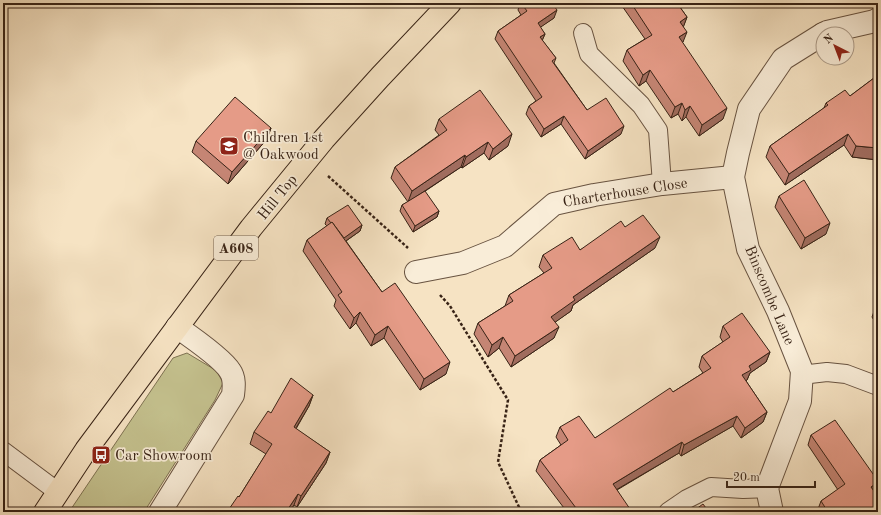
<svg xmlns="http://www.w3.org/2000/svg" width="881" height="515" viewBox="0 0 881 515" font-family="'Old Standard TT',serif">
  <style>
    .green { fill: #c4c18e; stroke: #7e7252 }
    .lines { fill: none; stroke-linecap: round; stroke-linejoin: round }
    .service-casing { stroke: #685341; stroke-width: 20 }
    .minor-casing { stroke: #685341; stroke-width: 24 }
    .primary-casing { stroke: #382316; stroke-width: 24 }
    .path { stroke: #382316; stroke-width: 2.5; stroke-dasharray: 3 2; stroke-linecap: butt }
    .service { stroke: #f9edd8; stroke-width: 18 }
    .minor { stroke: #f9edd8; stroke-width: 22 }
    .primary { stroke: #f6e3c3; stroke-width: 22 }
    .wall { fill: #c58574; stroke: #382316 }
    .shaded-wall { fill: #a06c5e; stroke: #382316 }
    .building { fill: #e59b87; stroke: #382316 }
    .labels { text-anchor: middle; stroke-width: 3.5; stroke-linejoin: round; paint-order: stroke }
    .shield { fill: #f9edd8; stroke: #726050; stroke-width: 1 }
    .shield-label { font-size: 14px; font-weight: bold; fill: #382316 }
    .poi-label { font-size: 15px; fill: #382316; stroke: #f9edd8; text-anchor: start }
    .street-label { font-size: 15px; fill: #382316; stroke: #f9edd8 }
  </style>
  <rect width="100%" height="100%" fill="#f6e3c3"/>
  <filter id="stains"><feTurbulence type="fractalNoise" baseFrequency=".005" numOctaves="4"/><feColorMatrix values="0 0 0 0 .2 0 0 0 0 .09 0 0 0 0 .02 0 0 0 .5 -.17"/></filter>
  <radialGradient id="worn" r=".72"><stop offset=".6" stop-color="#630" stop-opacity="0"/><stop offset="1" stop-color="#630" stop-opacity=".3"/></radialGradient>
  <!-- green -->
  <path class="green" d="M187,353L217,371L223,383L215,400L144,512H69L173,358Z"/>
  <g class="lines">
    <!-- service casing -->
    <g class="service-casing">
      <g id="service">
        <path d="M583,33L589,54L641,105L658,130L662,184"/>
        <path d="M801,375L827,372L846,374L878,386"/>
        <path d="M3,451L58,492"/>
        <path d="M668,512L687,499L711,487L743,489L767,488"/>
      </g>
    </g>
    <!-- minor casing -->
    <g class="minor-casing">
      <g id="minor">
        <path d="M823,34L827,32L875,21L878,19"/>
        <path d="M416,272L463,263L505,246L554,204L594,195L662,184L733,177"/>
        <path d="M160,512L233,395C234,387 235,378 230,371C223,359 190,336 177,327"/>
        <path d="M772,512L767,488L800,401L802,371L778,311L748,249L733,177L738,153L749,109L783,59L823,34"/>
      </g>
    </g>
    <!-- primary casing -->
    <g class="primary-casing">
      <path id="primary" d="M45,512L86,450L251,228L324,139L380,77L450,3"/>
    </g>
    <!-- path -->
    <g class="path">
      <path d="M328,176L408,248"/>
      <path d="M440,295L450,306L508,400L498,462L519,507V512"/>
    </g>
    <!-- service -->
    <use href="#service" class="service"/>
    <!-- minor -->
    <use href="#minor" class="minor"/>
    <!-- primary -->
    <use href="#primary" class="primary"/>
  </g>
  <!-- wall -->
  <g class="wall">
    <path d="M520,3H552L554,18L540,27L545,34L542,40L556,58L554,63L587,110L621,134L585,159L561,124L541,137L526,114L529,106L536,101L495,39L498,31L521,15L518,10Z"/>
    <path d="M620,3H677L687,17L683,27V42L682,43L723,119L699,136L686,117L682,121L678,114L671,118L646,81L639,86L623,61L627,50L645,39Z"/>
    <path d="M878,75V160L852,157L844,145L785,185L766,157L770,146L824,108L826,103L850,96Z"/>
    <path d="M439,119L508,146L489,160L484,153L462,168L461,167L418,196L439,211L437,217L413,232L400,211L402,205L408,202L391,178L395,167L439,135L435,130Z"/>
    <path d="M271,128L267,139L228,184L192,152L196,141Z"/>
    <path d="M779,196L826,234L801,249L775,207Z"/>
    <path d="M327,218L362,225L360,231L346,241L382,292L446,374L420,390L384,338L371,346L356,323L350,329L334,306L336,300L303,251L307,240L327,226L325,224Z"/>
    <path d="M625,227L655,248L573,305L571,311L555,322L554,338L511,367L499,348L488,357L474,334L478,323L505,306L509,295L544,273L539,267L543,255L580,250Z"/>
    <path d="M878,305V327L872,317L876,306Z"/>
    <path d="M723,326L770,352L766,362L750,373L747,380L746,381L767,412L763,422L741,438L733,426L681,456L679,453L617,490L629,512H567L536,471L540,460L561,445L556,437L560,427L595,438L673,392L703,373L699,367L702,356L723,342L720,337Z"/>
    <path d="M313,395L309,406L296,429L330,452L326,463L297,507L294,505L289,512H227L239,497L266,454L250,444L254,432L271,413Z"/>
    <path d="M811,435L875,492L878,512H817L821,501L838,490L808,445Z"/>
  </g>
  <!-- shaded-wall -->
  <g class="shaded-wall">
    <path d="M557,10L554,18L535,31L538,23Z"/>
    <path d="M687,17L683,28L680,22Z"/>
    <path d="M687,32L683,42L675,48L679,37Z"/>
    <path d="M545,34L542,41L540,37Z"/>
    <path d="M650,70L646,81L639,86L643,75Z"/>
    <path d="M682,103L678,114L671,118L675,107Z"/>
    <path d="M690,106L686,117L682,121L685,110Z"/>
    <path d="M727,108L723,119L699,136L702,125Z"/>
    <path d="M564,116L561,124L541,137L544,129Z"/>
    <path d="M624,126L621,134L585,159L588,151Z"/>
    <path d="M271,128L267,139L228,184L232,172Z"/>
    <path d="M512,134L508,146L489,160L493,149Z"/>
    <path d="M848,134L844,145L785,185L789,174Z"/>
    <path d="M488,142L484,153L462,168L466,157Z"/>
    <path d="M856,146L878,148V160L852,157Z"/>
    <path d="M465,155L461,167L408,202L412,191Z"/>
    <path d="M439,211L437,217L413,232L415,226Z"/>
    <path d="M830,223L826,234L801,249L805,238Z"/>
    <path d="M362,225L360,231L340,245L342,239Z"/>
    <path d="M660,237L655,248L573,305L571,311L547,328L551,317L573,297Z"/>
    <path d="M360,312L356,323L350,329L354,318Z"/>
    <path d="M388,326L384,338L371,346L375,335Z"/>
    <path d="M559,327L554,338L511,367L515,356Z"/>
    <path d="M503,337L499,348L488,357L492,345Z"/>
    <path d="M770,352L766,362L750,373L747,380L739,386L742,375L749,366Z"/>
    <path d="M450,362L446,374L420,390L424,379Z"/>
    <path d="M313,395L309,406L290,438L294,427Z"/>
    <path d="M767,412L763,422L741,438L745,428Z"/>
    <path d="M737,416L733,426L681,456L684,445Z"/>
    <path d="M682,442L679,453L609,494L613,484Z"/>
    <path d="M330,452L326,463L297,507L301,496Z"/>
    <path d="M878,482V484L875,493L871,487Z"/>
    <path d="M298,494L294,505L289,512H286Z"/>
  </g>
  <!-- building -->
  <g class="building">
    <path d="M521,3H552L557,10L538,23L545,34L540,37L556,58L552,61L587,110L606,98L624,126L588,151L564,116L544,129L529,106L542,97L498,31L527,11Z"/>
    <path d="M631,3H677L687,17L680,22L687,32L679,37L727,108L702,125L690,106L685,110L682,103L675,107L650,70L643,75L627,50L652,35Z"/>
    <path d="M878,75V148L856,146L848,134L789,174L770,146L828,105L826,103L845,90L850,96Z"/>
    <path d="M480,90L512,134L493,149L488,142L466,157L465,155L412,191L395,167L447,130L439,119Z"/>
    <path d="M235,97L271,128L232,172L196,141Z"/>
    <path d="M804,180L830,223L805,238L779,196Z"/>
    <path d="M425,191L439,211L415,226L402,205Z"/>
    <path d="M348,205L362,225L344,238L332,222L331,223L327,218Z"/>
    <path d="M643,215L660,237L573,297L575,300L551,317L559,327L515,356L503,337L492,345L478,323L513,301L509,295L552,268L543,255L572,237L580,250L621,221L625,227Z"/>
    <path d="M332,222L382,292L395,283L450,362L424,379L388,326L375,335L360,312L354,318L338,295L342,292L307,240Z"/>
    <path d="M742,313L770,352L749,366L751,370L742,375L767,412L745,428L737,416L684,445L682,442L613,484L630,509L626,512H579L540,460L568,440L560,427L579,416L595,438L670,388L673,392L711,368L702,356L730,337L723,326Z"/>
    <path d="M291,378L313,395L294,427L330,452L301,496L298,494L286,512H227L238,496L239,497L272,444L254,432L268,411L271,413Z"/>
    <path d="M835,420L878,481V482L871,487L878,497V512H828L821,501L845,484L811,435Z"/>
    <path d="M703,504L709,512H692Z"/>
  </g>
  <!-- icons -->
  <defs>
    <g id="school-square" transform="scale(1)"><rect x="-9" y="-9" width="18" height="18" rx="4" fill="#8f2418" stroke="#f9edd8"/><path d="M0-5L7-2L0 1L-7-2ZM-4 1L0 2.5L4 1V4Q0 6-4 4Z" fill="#fff"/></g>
    <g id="bus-square" transform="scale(1)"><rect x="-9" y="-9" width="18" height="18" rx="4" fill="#8f2418" stroke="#f9edd8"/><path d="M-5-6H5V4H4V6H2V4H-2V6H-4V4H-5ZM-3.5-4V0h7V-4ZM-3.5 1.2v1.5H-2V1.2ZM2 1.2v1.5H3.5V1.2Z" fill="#fff"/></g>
  </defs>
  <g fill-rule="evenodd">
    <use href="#school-square" x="229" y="146"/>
    <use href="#bus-square" x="101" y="455"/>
  </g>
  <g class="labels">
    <!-- shield labels -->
    <rect class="shield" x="214" y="236" width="44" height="24" rx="3"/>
    <g class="shield-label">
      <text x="236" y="253">A608</text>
    </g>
    <!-- poi labels -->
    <g class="poi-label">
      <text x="243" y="142">Children 1st<tspan x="243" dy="17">@ Oakwood</tspan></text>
      <text x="115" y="460">Car Showroom</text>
    </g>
    <!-- street labels -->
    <g class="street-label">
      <text transform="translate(625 192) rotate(-9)" y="5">Charterhouse Close</text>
      <text transform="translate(277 197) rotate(-51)" y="5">Hill Top</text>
      <text transform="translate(770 295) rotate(67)" y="5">Binscombe Lane</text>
    </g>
  </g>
  <!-- margin -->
  <rect width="881" height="515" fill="none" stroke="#f6e3c3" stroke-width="16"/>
  <rect x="4" y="4" width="873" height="507" fill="none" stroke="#382316" stroke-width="2"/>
  <rect x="8" y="8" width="865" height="499" fill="none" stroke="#382316"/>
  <!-- north arrow -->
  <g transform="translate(835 46) rotate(318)"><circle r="19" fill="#f9edd8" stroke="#ac9c8a"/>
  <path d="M0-3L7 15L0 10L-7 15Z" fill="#8f2418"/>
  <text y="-6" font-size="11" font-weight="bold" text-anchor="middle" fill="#382316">N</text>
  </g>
  <!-- scale -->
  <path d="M727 481v6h88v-6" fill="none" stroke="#382316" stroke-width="2"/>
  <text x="733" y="481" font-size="12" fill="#382316" stroke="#f9edd8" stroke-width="3" paint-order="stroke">20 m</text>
  <rect width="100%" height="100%" filter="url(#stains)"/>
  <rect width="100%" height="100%" fill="url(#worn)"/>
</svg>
